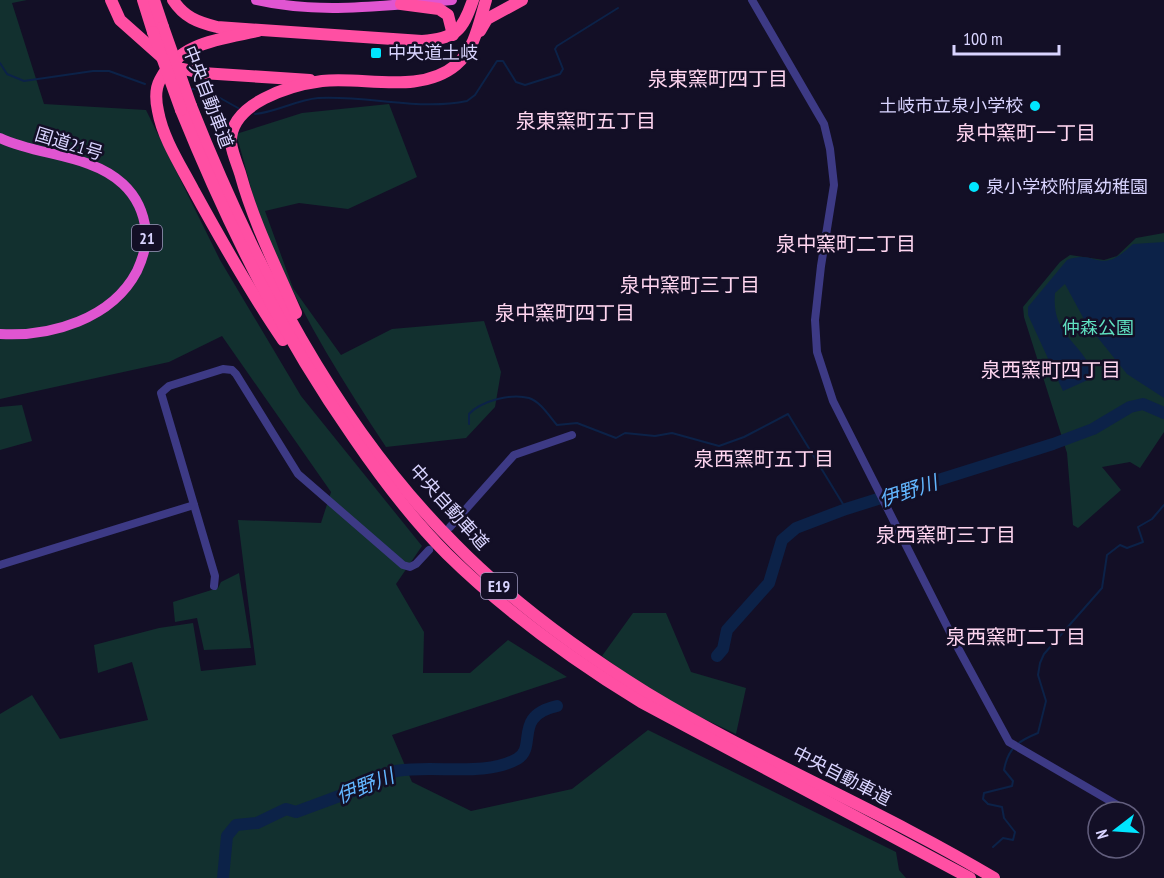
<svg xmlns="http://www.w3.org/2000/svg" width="1164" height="878" viewBox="0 0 1164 878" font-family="'PT Sans Narrow','Noto Sans JP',sans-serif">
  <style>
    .green { fill: #12302f }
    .water { fill: #0c2248 }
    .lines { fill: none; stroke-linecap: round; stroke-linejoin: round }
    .stream { stroke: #0c2248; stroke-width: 2 }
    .river { stroke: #0c2248; stroke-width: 12 }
    .tertiary { stroke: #3d3a85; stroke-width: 8 }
    .trunk { stroke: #e055d1; stroke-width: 10 }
    .motorway { stroke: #ff4fa3; stroke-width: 12 }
    .motorway-bridge { stroke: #ff4fa3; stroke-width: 12 }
    .poi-dot { fill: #00e5ff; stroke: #130f26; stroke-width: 2 }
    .labels { text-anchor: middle; stroke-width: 5; stroke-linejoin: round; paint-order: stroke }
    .shield { fill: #130f26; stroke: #9e99be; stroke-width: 1.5 }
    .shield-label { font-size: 16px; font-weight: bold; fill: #d9d4ff }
    .poi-label { font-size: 18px; fill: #d9d4ff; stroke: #130f26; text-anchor: start }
    .street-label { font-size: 18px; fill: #d9d4ff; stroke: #130f26 }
    .park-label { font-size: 18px; fill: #5fe0c0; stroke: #130f26 }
    .neighbourhood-label { font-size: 20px; fill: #ffd6f0; stroke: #130f26 }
    .water-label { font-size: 20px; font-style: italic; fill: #62b6ff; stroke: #130f26 }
  </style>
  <rect width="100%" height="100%" fill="#130f26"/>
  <!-- green -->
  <g class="green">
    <path d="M0,0H27L12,3L44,104L146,110L220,260L301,396L422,546L396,584L424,632L423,673H470L508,640L567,677L392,735L412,782L471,811L572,789L648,730L896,852L899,870L906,878H0V714L32,695L60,739L148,720L132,662L98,673L94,645L159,628L193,623L201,671L256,665L238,520L321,523L331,492L222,336L169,362L0,399Z"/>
    <path d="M389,104L417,177L348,209L299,203L265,211L293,288L341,355L392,329L484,321L501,372L495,407L466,438L386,447C337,373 290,297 259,214C250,188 244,160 236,134L302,113Z"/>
    <path d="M1164,233V432L1140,468L1130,462L1102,467L1121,490L1078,528L1073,525L1067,453L1024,317L1023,307L1060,262L1070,255L1104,260L1117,256L1136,238Z"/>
    <path d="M22,405L32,441L0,450V407Z"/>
    <path d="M239,573L251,648L204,650L197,618L175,622L173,602L218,588L221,582Z"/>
    <path d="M633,613H666L691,672L746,688L736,734L660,698L602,656Z"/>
  </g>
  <!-- water -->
  <path class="water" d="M1164,242V398L1127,374L1086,323L1065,284L1055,293C1051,335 1081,341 1093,373L1090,379L1063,391L1028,315V307L1067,260C1098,248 1098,278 1133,244Z"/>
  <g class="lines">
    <!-- stream -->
    <g class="stream">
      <path d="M0,63L7,74L24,81L93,71H109L145,84"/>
      <path d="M189,89H204L238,108"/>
      <path d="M255,114C277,112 296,100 318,98C367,95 418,111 467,101L475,95L497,61H503L516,82L525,85L560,74L563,69L555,49L557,46L618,8"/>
      <path d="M469,424V414C481,401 511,393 529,398C541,402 549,416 557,425L577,423L616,438L625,433L655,436L672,433L719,446L744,437L788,414L846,509"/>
      <path d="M993,847L1003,838L1013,840L1015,832L1004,818L1002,807L988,804L983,799L984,793L1012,786L1013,781L1004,770C1008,748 1018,741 1038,733L1046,701L1038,675L1040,663L1044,654L1102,588L1107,555L1120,545L1127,548L1143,542L1138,527L1152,519L1164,505"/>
    </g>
    <!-- river -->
    <g class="river">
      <path d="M717,656L723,649L727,630L769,583L782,540L796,528L846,509L1053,444L1093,429L1130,407L1143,404L1164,413"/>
      <path d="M223,878L227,836L236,825L257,823L286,809L296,812L361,788C396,751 473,784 517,759C538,747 512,716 557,706"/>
    </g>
    <!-- tertiary -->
    <g class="tertiary">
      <path d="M752,0L824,124L830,149L834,185L821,266L815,320L817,352L833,401L958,648L1009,742L1119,806"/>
      <path d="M450,527L514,455L572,435"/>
      <path d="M0,565L194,505"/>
      <path d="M214,586L215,576L161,393L169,386L223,369L232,370L236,374L298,474L403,565L410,567L416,564L429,550"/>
    </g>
    <!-- trunk -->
    <g class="trunk">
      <path d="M256,0C320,15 387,5 452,0"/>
      <path d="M0,138C38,156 91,154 123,184C137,197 144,213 146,232C147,245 143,258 137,271C112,319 51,337 0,334"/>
    </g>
    <!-- motorway -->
    <g class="motorway">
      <path d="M111,0L120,20L165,60"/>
      <path d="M143,0L153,32"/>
      <path d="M154,0L163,27"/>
      <path d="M173,0C184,17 197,22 217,27L422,41C456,38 462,32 473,0"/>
      <path d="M401,4L439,9L448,15L453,35"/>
      <path d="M258,31C221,39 179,42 160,80C155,89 156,102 158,111C163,139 181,166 194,191C222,242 250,292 283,340"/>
      <path d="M480,31L487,19L522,0"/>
      <path d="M174,67L202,73L310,80"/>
      <path d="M191,106C254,264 334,423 455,544C512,602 578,650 647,693C759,761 881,810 994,878"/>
      <path d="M181,110C228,226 282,335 354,438C382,479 412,519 447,554C506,612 571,659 641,702L970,878"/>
      <path d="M296,313C276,267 253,221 240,173C237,164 232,152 231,143C229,103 291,85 322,81C363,76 420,95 456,65C475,49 479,23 486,0"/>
    </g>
    <!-- motorway-bridge -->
    <g class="motorway-bridge">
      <path d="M163,27L191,106"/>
      <path d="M153,32L181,110"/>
    </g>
  </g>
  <!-- markers -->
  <g class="poi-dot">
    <rect x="370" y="47" width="12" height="12" rx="3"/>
    <circle cx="1035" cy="106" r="6"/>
    <circle cx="974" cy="187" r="6"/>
  </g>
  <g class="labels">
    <!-- shield labels -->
    <g class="shield">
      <rect x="132" y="225" width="30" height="26" rx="4.5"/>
      <rect x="481" y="573" width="36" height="26" rx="4.5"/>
    </g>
    <g class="shield-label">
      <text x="147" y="244">21</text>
      <text x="499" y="592">E19</text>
    </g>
    <!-- poi labels -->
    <g class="poi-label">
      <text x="388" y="59">中央道土岐</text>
      <text x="1023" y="112" text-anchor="end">土岐市立泉小学校</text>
      <text x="986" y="193">泉小学校附属幼稚園</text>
    </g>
    <!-- street labels -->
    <g class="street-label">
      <text transform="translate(208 97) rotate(69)" y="6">中央自動車道</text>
      <text transform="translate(69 144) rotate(17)" y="6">国道21号</text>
      <text transform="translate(449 507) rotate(48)" y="6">中央自動車道</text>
      <text transform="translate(842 776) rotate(27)" y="6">中央自動車道</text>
    </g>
    <!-- park labels -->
    <g class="park-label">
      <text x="1098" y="334">仲森公園</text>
    </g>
    <!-- neighbourhood labels -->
    <g class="neighbourhood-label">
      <text x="718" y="86">泉東窯町四丁目</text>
      <text x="586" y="128">泉東窯町五丁目</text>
      <text x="1026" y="140">泉中窯町一丁目</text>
      <text x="846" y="251">泉中窯町二丁目</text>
      <text x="690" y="292">泉中窯町三丁目</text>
      <text x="565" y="320">泉中窯町四丁目</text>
      <text x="1051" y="377">泉西窯町四丁目</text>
      <text x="764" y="466">泉西窯町五丁目</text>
      <text x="946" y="542">泉西窯町三丁目</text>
      <text x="1016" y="644">泉西窯町二丁目</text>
    </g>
    <!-- water labels -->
    <g class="water-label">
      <text transform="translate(908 491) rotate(-18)" y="7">伊野川</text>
      <text transform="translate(365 786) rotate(-22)" y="7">伊野川</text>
    </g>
  </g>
  <!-- north arrow -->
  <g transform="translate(1116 830) rotate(253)"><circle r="28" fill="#130f26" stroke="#625e7d" stroke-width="1.5"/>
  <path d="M0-4.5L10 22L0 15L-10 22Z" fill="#00e5ff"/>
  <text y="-9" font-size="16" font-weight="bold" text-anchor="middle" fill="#d9d4ff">N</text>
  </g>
  <!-- scale -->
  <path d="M954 45v9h105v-9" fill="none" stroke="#d9d4ff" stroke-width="3"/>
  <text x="963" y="45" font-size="18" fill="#d9d4ff" stroke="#130f26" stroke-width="4.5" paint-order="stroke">100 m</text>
</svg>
